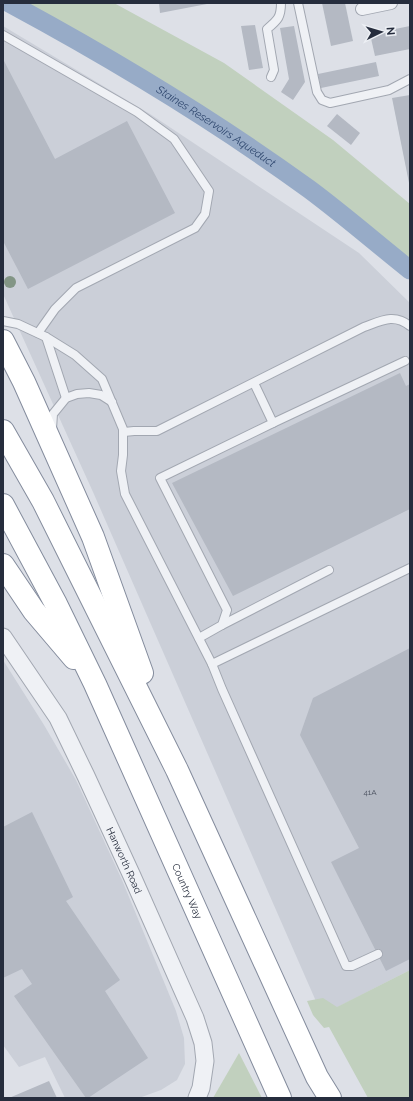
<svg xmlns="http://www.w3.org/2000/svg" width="413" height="1101" viewBox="0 0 413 1101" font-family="Raleway,sans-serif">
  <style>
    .built { fill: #cbcfd8 }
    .green { fill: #c1d0be }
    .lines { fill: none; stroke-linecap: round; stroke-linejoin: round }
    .canal { stroke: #97abc7; stroke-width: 19 }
    .building { fill: #b4b9c3 }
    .service-casing { stroke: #a2a7b1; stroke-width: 10 }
    .pedestrian-casing { stroke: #a2a7b1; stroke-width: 14 }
    .minor-casing { stroke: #a2a7b1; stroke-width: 19 }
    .trunk-casing { stroke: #848c9d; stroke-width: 24 }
    .service { stroke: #eff1f5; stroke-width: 8 }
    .pedestrian { stroke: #eff1f5; stroke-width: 12 }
    .minor { stroke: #eff1f5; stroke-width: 17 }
    .trunk { stroke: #fff; stroke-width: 22 }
    .tree { fill: #829585 }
    .labels { text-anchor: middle; stroke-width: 3; stroke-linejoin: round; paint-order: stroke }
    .number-label { font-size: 8px; fill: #4a505e }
    .street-label { font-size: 10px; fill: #262d3d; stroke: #eceff4 }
    .water-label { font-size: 11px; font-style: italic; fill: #314970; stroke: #eceff4 }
  </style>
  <rect width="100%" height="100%" fill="#dde0e7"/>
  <!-- built -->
  <g class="built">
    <path d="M3,26L150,114L359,253L410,303V970L322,1015L93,492L3,294Z"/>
    <path d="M3,660L44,725L76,780L122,880L176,1011L184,1038L185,1064L177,1080L161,1090L139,1098H65L45,1057L19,1067L3,1045Z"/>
  </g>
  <!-- green -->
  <g class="green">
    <path d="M9,3H114L224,63L333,140L410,204V270C376,243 344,215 309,189C214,120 113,59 9,3Z"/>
    <path d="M410,970V1098H368L329,1027L324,1028L313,1015L307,1001L323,998L337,1007Z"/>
    <path d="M239,1053L262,1098H213Z"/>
  </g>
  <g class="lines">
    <!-- canal -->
    <path class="canal" id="s1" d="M9,3C113,59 214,120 309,189C344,215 376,243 410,270"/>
  </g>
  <!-- building -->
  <g class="building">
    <path d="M159,3H207V4L160,13Z"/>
    <path d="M322,3H345L353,41L331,46Z"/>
    <path d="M255,25L263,68L249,70L241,26Z"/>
    <path d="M294,26L305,82L293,100L281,92L289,79L280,28Z"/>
    <path d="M410,26V49L375,56L370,34Z"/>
    <path d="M3,59L55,159L127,121L175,213L28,289L3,241Z"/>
    <path d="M376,62L379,76L321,88L318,74Z"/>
    <path d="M410,95V183H409L392,98Z"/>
    <path d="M337,114L360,133L351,145L327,126Z"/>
    <path d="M400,373L406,386L410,384V509L233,596L172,483Z"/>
    <path d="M410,648V959L386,971L331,862L359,848L300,735L313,698Z"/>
    <path d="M32,812L73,897L66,901L120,980L105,991L148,1058L88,1098H86L14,996L32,984L22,969L3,978V827Z"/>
    <path d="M49,1081L57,1098H9Z"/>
  </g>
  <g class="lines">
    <!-- service casing -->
    <g class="service-casing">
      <g id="service">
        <path d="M298,3L317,92L322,100L330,103L389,90L410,79"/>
        <path d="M3,35L104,93L137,112L174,139L209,191L205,214L195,228L76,288L55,309L38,333"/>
        <path d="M271,77L274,70L267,29C278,20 281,17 281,3"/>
        <path d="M3,321L18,324L46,337L75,355L102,379L123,429V455L121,471L125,494L212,664L222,689L346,966H352L378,954"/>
        <path d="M46,337L66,398"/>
        <path d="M254,383L273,423L405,361"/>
        <path d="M52,429L53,414L66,398L77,394L89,393L101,395L112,402"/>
        <path d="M124,432L134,431H157L364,327C381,321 394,313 410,326"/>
        <path d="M222,625L329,570"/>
        <path d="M199,638L222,625L227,610L160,478L273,423"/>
        <path d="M212,664L410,568"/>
      </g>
    </g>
    <!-- pedestrian casing -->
    <g class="pedestrian-casing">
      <path id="pedestrian" d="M362,9L391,3"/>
    </g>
    <!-- minor casing -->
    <g class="minor-casing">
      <g id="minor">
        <path id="s2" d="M3,637L58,718L86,776L132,876L195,1018L203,1043L205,1061L201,1088L197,1098"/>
      </g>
    </g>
    <!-- trunk casing -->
    <g class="trunk-casing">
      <g id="trunk">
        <path d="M3,341L24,382L93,537L142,673"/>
        <path d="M3,431L43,501L177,770L317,1077L330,1098"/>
        <path id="s3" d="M3,505L56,604L95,684L280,1098"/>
        <path d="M3,565L34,611L74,658"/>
      </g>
    </g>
    <!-- service -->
    <use href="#service" class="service"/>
    <!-- pedestrian -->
    <use href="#pedestrian" class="pedestrian"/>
    <!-- minor -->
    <use href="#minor" class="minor"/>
    <!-- trunk -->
    <use href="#trunk" class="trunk"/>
  </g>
  <!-- trees -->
  <circle class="tree" cx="10" cy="282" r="6"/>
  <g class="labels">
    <!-- number labels -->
    <g class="number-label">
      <text x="370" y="795">41A</text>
    </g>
    <!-- street labels -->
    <g class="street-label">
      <text dy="4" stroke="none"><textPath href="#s2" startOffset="255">Hanworth Road</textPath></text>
      <text dy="4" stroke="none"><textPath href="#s3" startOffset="428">Country Way</textPath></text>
    </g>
    <!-- water labels -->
    <g class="water-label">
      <text dy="4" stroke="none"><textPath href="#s1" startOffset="241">Staines Reservoirs Aqueduct</textPath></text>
    </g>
  </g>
  <!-- border -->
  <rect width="413" height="1101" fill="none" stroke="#262d3d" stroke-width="8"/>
  <!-- north arrow -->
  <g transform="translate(381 32) rotate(85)" stroke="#eceff4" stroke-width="3" paint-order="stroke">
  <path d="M0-3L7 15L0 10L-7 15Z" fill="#262d3d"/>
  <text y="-6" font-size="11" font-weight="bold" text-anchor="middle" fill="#262d3d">N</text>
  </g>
</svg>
